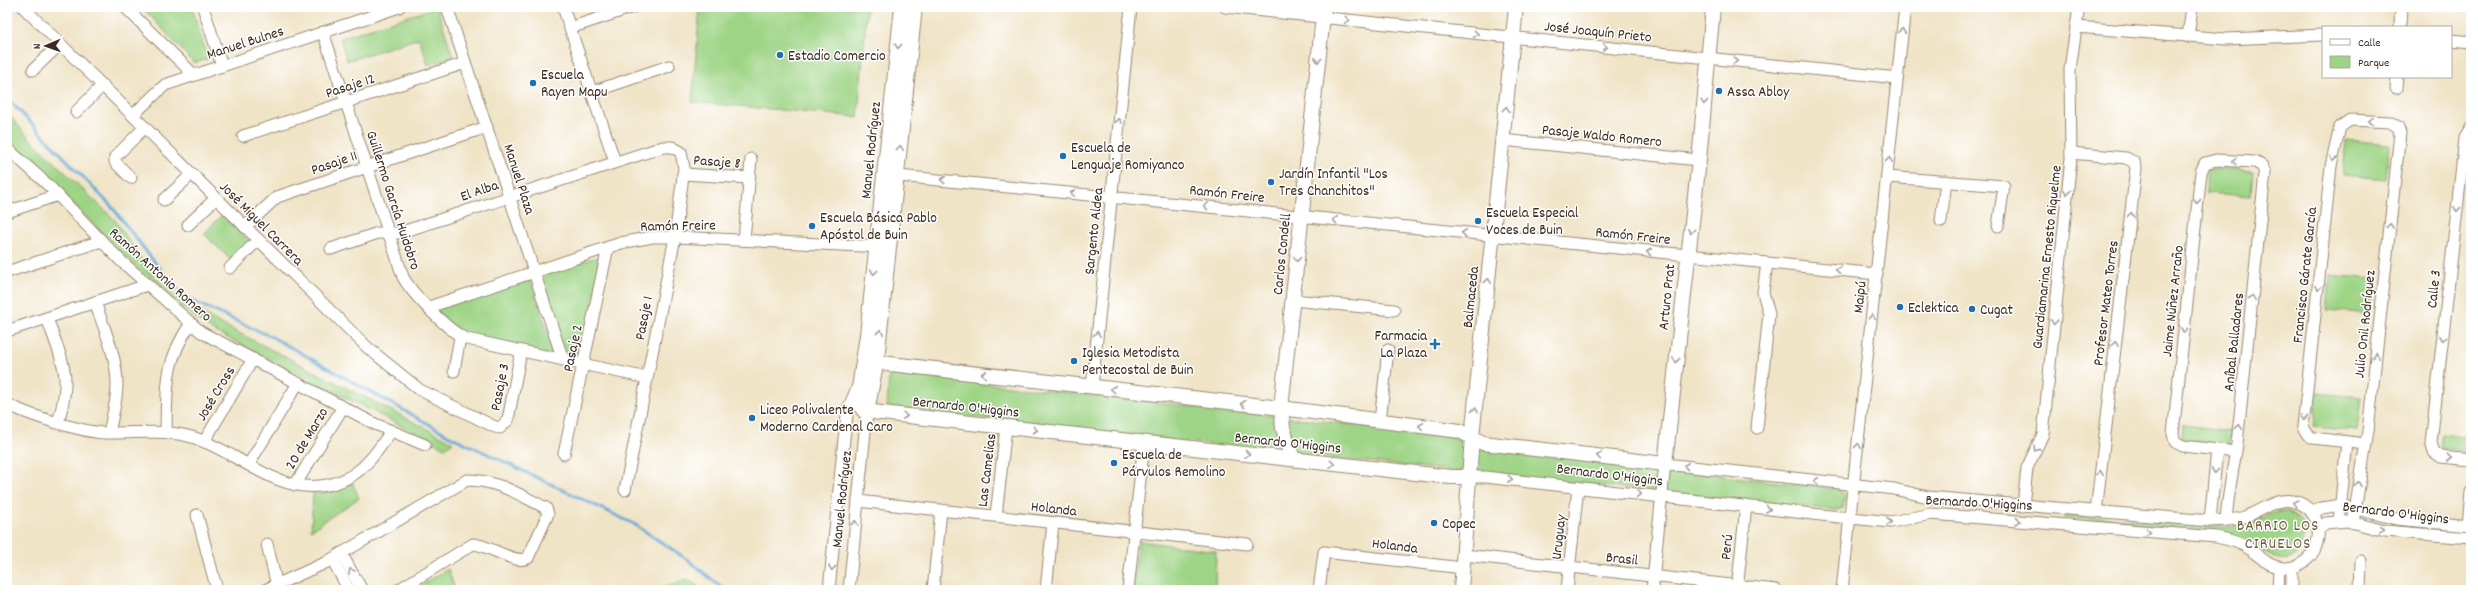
<svg xmlns="http://www.w3.org/2000/svg" width="2478" height="597" viewBox="0 0 2478 597" font-family="Dekko,sans-serif">
  <style>
    .green { fill: #9ed485; stroke: #6c7f52 }
    .lines { fill: none; stroke-linecap: round; stroke-linejoin: round }
    .stream { stroke: #61a7d7; stroke-width: 3 }
    .minor-casing { stroke: #968772; stroke-width: 13 }
    .major-casing { stroke: #968772; stroke-width: 16 }
    .minor { stroke: #fff; stroke-width: 11 }
    .major { stroke: #fff; stroke-width: 14 }
    .oneway { stroke: #a79f9a }
    .poi-dot { fill: #1f6fb2; stroke: #fff; stroke-width: 1.5 }
    .labels { text-anchor: middle; stroke-width: 3; stroke-linejoin: round; paint-order: stroke }
    .street-label { font-size: 15px; fill: #3b2a1e; stroke: #fff }
    .poi-label { font-size: 15px; fill: #3b2a1e; stroke: #fff; text-anchor: start }
    .neighbourhood-label { font-size: 16px; letter-spacing: 1px; fill: #71583f; stroke: #fff }
  </style>
  <rect width="100%" height="100%" fill="#fff"/>
  <filter id="ink" filterUnits="userSpaceOnUse"><feTurbulence type="fractalNoise" baseFrequency=".025" numOctaves="2"/><feDisplacementMap in="SourceGraphic" scale="8" xChannelSelector="R" yChannelSelector="G"/><feConvolveMatrix kernelMatrix="1 2 1 2 8 2 1 2 1" color-interpolation-filters="sRGB"/></filter>
  <filter id="wash" filterUnits="userSpaceOnUse"><feTurbulence type="fractalNoise" baseFrequency=".012" numOctaves="4" result="noise"/><feDisplacementMap in="SourceGraphic" scale="16" xChannelSelector="R" yChannelSelector="G"/><feGaussianBlur stdDeviation="0.9" result="paint"/><feColorMatrix in="noise" values="0 0 0 0 0 0 0 0 0 0 0 0 0 0 0 0 0 1.4 0 .05"/><feComposite in="paint" operator="in"/></filter>
  <g filter="url(#wash)">
    <rect width="100%" height="100%" fill="#f0e4c7"/>
    <!-- green -->
    <g class="green">
      <path d="M142,7H192L208,59L194,63Z"/>
      <path d="M437,7L453,57L428,65L419,38L347,61L340,38Z"/>
      <path d="M700,7H867L858,117L692,102Z"/>
      <path d="M7,113L30,139L115,220L152,275L185,302L221,324L453,442L445,448L212,330C135,277 77,201 7,140Z"/>
      <path d="M2346,140L2390,144L2386,179L2343,175Z"/>
      <path d="M2207,168L2253,171L2251,196L2206,193Z"/>
      <path d="M222,215L250,242L232,261L204,234Z"/>
      <path d="M602,256L581,362L566,358L537,274Z"/>
      <path d="M2330,275L2373,279L2370,314L2327,310Z"/>
      <path d="M530,280L556,356L465,336L433,310Z"/>
      <path d="M893,373L1447,435L1487,449L1839,489L1845,496L1843,508L1836,510L1290,454L887,407L889,376Z"/>
      <path d="M2317,393L2361,397L2357,431L2314,427Z"/>
      <path d="M2183,425L2230,431L2229,445L2182,439Z"/>
      <path d="M2442,434L2471,438V452L2440,448Z"/>
      <path d="M352,482L359,498L311,530L313,493H326Z"/>
      <path d="M2287,511C2308,522 2307,534 2298,554L2287,560L2274,558L2230,533L2064,518V514L2221,527C2233,527 2243,526 2255,521C2268,516 2272,512 2287,511Z"/>
      <path d="M1138,541L1216,551L1215,590H1133Z"/>
      <path d="M448,569L455,590H413Z"/>
      <path d="M688,579L702,590H652Z"/>
    </g>
    <g class="lines">
      <!-- stream -->
      <path class="stream" d="M7,98L112,207L169,281L190,300L274,338L448,435L634,524L688,560L725,590"/>
    </g>
  </g>
  <g filter="url(#ink)">
    <g class="lines">
      <!-- minor casing -->
      <g class="minor-casing">
        <g id="minor">
          <path d="M23,7L368,348L420,390L495,427L500,428L508,420L521,351"/>
          <path d="M125,7L194,75"/>
          <path d="M203,7L222,66"/>
          <path d="M447,7L563,360"/>
          <path d="M563,7L615,162"/>
          <path d="M1225,7L1897,78"/>
          <path d="M2076,27L2226,39L2323,35"/>
          <path d="M2400,27L2401,7"/>
          <path d="M570,28L633,7"/>
          <path d="M323,32L403,277C412,294 450,333 467,339L647,378"/>
          <path d="M2188,37L2192,7"/>
          <path d="M2451,40L2471,42"/>
          <path d="M33,70L60,44"/>
          <path d="M2396,88L2397,77"/>
          <path d="M592,92L669,66"/>
          <path d="M76,112L103,85"/>
          <path d="M133,115L165,85L399,7"/>
          <path d="M2471,128L2465,138L2431,443L2434,452L2441,457L2471,460"/>
          <path d="M243,136L465,63"/>
          <path d="M1502,140L1699,160"/>
          <path d="M7,148L48,185L120,260L201,332L375,424L425,445"/>
          <path d="M2071,153L2126,158L2134,162L2136,168L2096,512"/>
          <path d="M683,174L749,178"/>
          <path d="M889,175L1877,274"/>
          <path d="M1887,177L2004,186L1998,226"/>
          <path d="M131,178L115,162V157L145,127"/>
          <path d="M164,200L192,174"/>
          <path d="M7,212L58,195"/>
          <path d="M1941,221L1946,181"/>
          <path d="M188,225L216,198"/>
          <path d="M245,227L277,197L487,127"/>
          <path d="M744,240L751,159"/>
          <path d="M331,249L378,233H399L663,147H672L681,152L684,168L675,237L625,490"/>
          <path d="M230,268L258,240"/>
          <path d="M7,272L101,241"/>
          <path d="M1293,300L1394,310"/>
          <path d="M95,302C104,329 117,356 117,385C117,401 112,417 109,433"/>
          <path d="M429,307L621,243L652,237H675L883,247"/>
          <path d="M47,318C62,362 73,374 58,422"/>
          <path d="M7,331L147,285"/>
          <path d="M454,371L460,337"/>
          <path d="M1092,387L1131,7"/>
          <path d="M7,404C28,415 81,432 105,433C136,434 165,428 195,438C237,452 274,491 320,486C355,483 373,459 391,431"/>
          <path d="M1380,421L1388,350"/>
          <path d="M1757,428L1769,314L1763,292L1767,263"/>
          <path d="M166,432C167,386 164,363 191,323"/>
          <path d="M204,442L253,359"/>
          <path d="M564,454L608,247"/>
          <path d="M249,464L298,383"/>
          <path d="M1471,477H1485L1653,496L1673,498L1839,517H1841L1891,522L1931,514L2216,537C2226,539 2236,541 2245,546C2258,554 2269,568 2284,568C2324,569 2332,508 2292,501C2274,498 2260,512 2244,517C2233,521 2222,520 2210,521L1928,497L1894,489L1665,464L1652,590"/>
          <path d="M295,485L343,407"/>
          <path d="M858,501L1247,544"/>
          <path d="M2023,506L2027,468L2043,434L2071,158L2070,69L2079,7"/>
          <path d="M2312,513L2322,508L2340,505L2396,519L2471,526"/>
          <path d="M197,515L217,590"/>
          <path d="M996,516L1006,427"/>
          <path d="M2226,520C2228,494 2233,470 2237,444L2265,173L2262,166L2255,162L2216,160L2205,163L2201,172L2173,434L2175,442L2183,446L2236,452"/>
          <path d="M2210,521L2217,450"/>
          <path d="M2339,521L2347,442"/>
          <path d="M2353,523C2358,492 2363,462 2368,431L2400,133L2398,127L2390,122L2350,120L2340,127L2331,166L2303,427L2308,435L2313,438L2366,444"/>
          <path d="M2468,526L2471,492"/>
          <path d="M2318,529L2326,523L2347,521L2385,531L2471,538"/>
          <path d="M267,544L277,586"/>
          <path d="M341,553L362,590"/>
          <path d="M1464,555L1776,590"/>
          <path d="M332,559L349,590"/>
          <path d="M265,590L325,563L467,480C497,480 520,495 546,508L548,514L528,558C515,565 490,545 473,544L398,590"/>
          <path d="M829,590L845,429L848,409L857,388"/>
          <path d="M849,590L867,412"/>
          <path d="M933,590L941,510"/>
          <path d="M1046,590L1053,523"/>
          <path d="M1128,590L1144,443"/>
          <path d="M1319,590L1324,552L1463,568"/>
          <path d="M1567,590L1578,487"/>
          <path d="M1737,590L1746,506"/>
          <path d="M1842,590L1905,7"/>
          <path d="M2278,590L2279,567"/>
          <path d="M2292,590V567"/>
          <path d="M2360,590L2361,561"/>
        </g>
      </g>
      <!-- major casing -->
      <g class="major-casing">
        <g id="major">
          <path d="M902,7L867,335L858,395L859,404L864,411L1451,477H1471"/>
          <path d="M864,361L1281,408L1460,431L1483,443L1665,464L1699,160L1713,7"/>
          <path d="M867,412L877,359L915,7"/>
          <path d="M1293,459L1283,428L1281,408L1324,7"/>
          <path d="M1461,590L1472,437L1516,7"/>
        </g>
      </g>
      <!-- minor -->
      <use href="#minor" class="minor"/>
      <!-- major -->
      <use href="#major" class="major"/>
    </g>
    <!-- one-way arrows -->
    <defs><path id="oneway-chevron" d="M-2-3.5L2.5 0L-2 3.5" fill="none" stroke-width="1.6" stroke-linecap="round" stroke-linejoin="round"/></defs>
    <g class="oneway">
      <use href="#oneway-chevron" transform="translate(1347 20) rotate(6)"/>
      <use href="#oneway-chevron" transform="translate(1902 31) rotate(-84)"/>
      <use href="#oneway-chevron" transform="translate(1476 34) rotate(6)"/>
      <use href="#oneway-chevron" transform="translate(898 46) rotate(96)"/>
      <use href="#oneway-chevron" transform="translate(1605 47) rotate(6)"/>
      <use href="#oneway-chevron" transform="translate(1318 60) rotate(96)"/>
      <use href="#oneway-chevron" transform="translate(1735 61) rotate(6)"/>
      <use href="#oneway-chevron" transform="translate(1704 102) rotate(96)"/>
      <use href="#oneway-chevron" transform="translate(1506 109) rotate(-84)"/>
      <use href="#oneway-chevron" transform="translate(1119 121) rotate(-84)"/>
      <use href="#oneway-chevron" transform="translate(2371 121) rotate(-177)"/>
      <use href="#oneway-chevron" transform="translate(900 148) rotate(-84)"/>
      <use href="#oneway-chevron" transform="translate(2333 159) rotate(102)"/>
      <use href="#oneway-chevron" transform="translate(1889 160) rotate(-84)"/>
      <use href="#oneway-chevron" transform="translate(2234 161) rotate(-178)"/>
      <use href="#oneway-chevron" transform="translate(943 180) rotate(-175)"/>
      <use href="#oneway-chevron" transform="translate(2067 192) rotate(96)"/>
      <use href="#oneway-chevron" transform="translate(1073 193) rotate(-175)"/>
      <use href="#oneway-chevron" transform="translate(2197 201) rotate(96)"/>
      <use href="#oneway-chevron" transform="translate(1206 206) rotate(-174)"/>
      <use href="#oneway-chevron" transform="translate(2457 209) rotate(96)"/>
      <use href="#oneway-chevron" transform="translate(2131 215) rotate(-83)"/>
      <use href="#oneway-chevron" transform="translate(1335 220) rotate(-174)"/>
      <use href="#oneway-chevron" transform="translate(2390 226) rotate(-84)"/>
      <use href="#oneway-chevron" transform="translate(1691 231) rotate(96)"/>
      <use href="#oneway-chevron" transform="translate(1464 233) rotate(-174)"/>
      <use href="#oneway-chevron" transform="translate(1649 252) rotate(-174)"/>
      <use href="#oneway-chevron" transform="translate(1297 259) rotate(96)"/>
      <use href="#oneway-chevron" transform="translate(1838 270) rotate(-175)"/>
      <use href="#oneway-chevron" transform="translate(874 272) rotate(96)"/>
      <use href="#oneway-chevron" transform="translate(1488 281) rotate(-84)"/>
      <use href="#oneway-chevron" transform="translate(2318 288) rotate(96)"/>
      <use href="#oneway-chevron" transform="translate(2252 298) rotate(-84)"/>
      <use href="#oneway-chevron" transform="translate(1872 317) rotate(-84)"/>
      <use href="#oneway-chevron" transform="translate(2054 322) rotate(96)"/>
      <use href="#oneway-chevron" transform="translate(2184 330) rotate(96)"/>
      <use href="#oneway-chevron" transform="translate(880 332) rotate(-84)"/>
      <use href="#oneway-chevron" transform="translate(1097 334) rotate(-84)"/>
      <use href="#oneway-chevron" transform="translate(2443 338) rotate(96)"/>
      <use href="#oneway-chevron" transform="translate(2115 344) rotate(-83)"/>
      <use href="#oneway-chevron" transform="translate(2376 356) rotate(-84)"/>
      <use href="#oneway-chevron" transform="translate(1676 360) rotate(96)"/>
      <use href="#oneway-chevron" transform="translate(984 374) rotate(-173)"/>
      <use href="#oneway-chevron" transform="translate(1113 389) rotate(-174)"/>
      <use href="#oneway-chevron" transform="translate(1243 404) rotate(-174)"/>
      <use href="#oneway-chevron" transform="translate(1475 410) rotate(-84)"/>
      <use href="#oneway-chevron" transform="translate(905 416) rotate(6)"/>
      <use href="#oneway-chevron" transform="translate(2304 418) rotate(96)"/>
      <use href="#oneway-chevron" transform="translate(1421 426) rotate(-173)"/>
      <use href="#oneway-chevron" transform="translate(2239 427) rotate(-84)"/>
      <use href="#oneway-chevron" transform="translate(1035 430) rotate(6)"/>
      <use href="#oneway-chevron" transform="translate(1858 446) rotate(-84)"/>
      <use href="#oneway-chevron" transform="translate(2036 449) rotate(123)"/>
      <use href="#oneway-chevron" transform="translate(1247 454) rotate(6)"/>
      <use href="#oneway-chevron" transform="translate(1599 456) rotate(-173)"/>
      <use href="#oneway-chevron" transform="translate(2449 458) rotate(6)"/>
      <use href="#oneway-chevron" transform="translate(1332 464) rotate(6)"/>
      <use href="#oneway-chevron" transform="translate(1686 466) rotate(-174)"/>
      <use href="#oneway-chevron" transform="translate(2215 471) rotate(95)"/>
      <use href="#oneway-chevron" transform="translate(2100 473) rotate(-83)"/>
      <use href="#oneway-chevron" transform="translate(1510 479) rotate(6)"/>
      <use href="#oneway-chevron" transform="translate(1816 481) rotate(-174)"/>
      <use href="#oneway-chevron" transform="translate(2358 484) rotate(-80)"/>
      <use href="#oneway-chevron" transform="translate(1639 494) rotate(7)"/>
      <use href="#oneway-chevron" transform="translate(2295 503) rotate(-166)"/>
      <use href="#oneway-chevron" transform="translate(1768 509) rotate(6)"/>
      <use href="#oneway-chevron" transform="translate(2018 521) rotate(4)"/>
      <use href="#oneway-chevron" transform="translate(1889 522)"/>
      <use href="#oneway-chevron" transform="translate(855 523) rotate(-84)"/>
      <use href="#oneway-chevron" transform="translate(2382 530) rotate(9)"/>
      <use href="#oneway-chevron" transform="translate(2148 532) rotate(5)"/>
      <use href="#oneway-chevron" transform="translate(832 568) rotate(96)"/>
      <use href="#oneway-chevron" transform="translate(351 571) rotate(-119)"/>
    </g>
  </g>
  <!-- markers -->
  <g class="poi-dot">
    <circle cx="780" cy="55" r="4"/>
    <circle cx="533" cy="83" r="4"/>
    <circle cx="1719" cy="91" r="4"/>
    <circle cx="1063" cy="156" r="4"/>
    <circle cx="1271" cy="182" r="4"/>
    <circle cx="1478" cy="221" r="4"/>
    <circle cx="812" cy="226" r="4"/>
    <circle cx="1900" cy="307" r="4"/>
    <circle cx="1972" cy="309" r="4"/>
    <path d="M1433 338h4v4h4v4h-4v4h-4v-4h-4v-4h4z"/>
    <circle cx="1074" cy="361" r="4"/>
    <circle cx="752" cy="418" r="4"/>
    <circle cx="1114" cy="463" r="4"/>
    <circle cx="1434" cy="523" r="4"/>
  </g>
  <g class="labels">
    <!-- street labels -->
    <g class="street-label">
      <text transform="translate(1598 31) rotate(6)" y="5">José Joaquín Prieto</text>
      <text transform="translate(245 42) rotate(-18)" y="5">Manuel Bulnes</text>
      <text transform="translate(350 85) rotate(-18)" y="5">Pasaje 12</text>
      <text transform="translate(1602 135) rotate(6)" y="5">Pasaje Waldo Romero</text>
      <text transform="translate(870 150) rotate(-84)" y="5">Manuel Rodríguez</text>
      <text transform="translate(717 161) rotate(4)" y="5">Pasaje 8</text>
      <text transform="translate(334 162) rotate(-19)" y="5">Pasaje 11</text>
      <text transform="translate(520 179) rotate(72)" y="5">Manuel Plaza</text>
      <text transform="translate(479 190) rotate(-19)" y="5">El Alba</text>
      <text transform="translate(1227 193) rotate(6)" y="5">Ramón Freire</text>
      <text transform="translate(394 200) rotate(72)" y="5">Guillermo García Huidobro</text>
      <text transform="translate(262 223) rotate(45)" y="5">José Miguel Carrera</text>
      <text transform="translate(678 225) rotate(-1)" y="5">Ramón Freire</text>
      <text transform="translate(1093 231) rotate(-84)" y="5">Sargento Aldea</text>
      <text transform="translate(1633 235) rotate(6)" y="5">Ramón Freire</text>
      <text transform="translate(1281 254) rotate(-84)" y="5">Carlos Condell</text>
      <text transform="translate(2046 257) rotate(-84)" y="5">Guardiamarina Ernesto Riquelme</text>
      <text transform="translate(161 274) rotate(42)" y="5">Ramón Antonio Romero</text>
      <text transform="translate(2304 275) rotate(-84)" y="5">Francisco Gárate García</text>
      <text transform="translate(2433 289) rotate(-84)" y="5">Calle 3</text>
      <text transform="translate(1470 297) rotate(-84)" y="5">Balmaceda</text>
      <text transform="translate(1666 297) rotate(-84)" y="5">Arturo Prat</text>
      <text transform="translate(1859 297) rotate(-84)" y="5">Maipú</text>
      <text transform="translate(2172 301) rotate(-84)" y="5">Jaime Núñez Arraño</text>
      <text transform="translate(2105 303) rotate(-83)" y="5">Profesor Mateo Torres</text>
      <text transform="translate(643 318) rotate(-79)" y="5">Pasaje 1</text>
      <text transform="translate(2364 324) rotate(-84)" y="5">Julio Onil Rodríguez</text>
      <text transform="translate(2233 342) rotate(-84)" y="5">Aníbal Balladares</text>
      <text transform="translate(572 348) rotate(-78)" y="5">Pasaje 2</text>
      <text transform="translate(499 387) rotate(-79)" y="5">Pasaje 3</text>
      <text transform="translate(215 393) rotate(-59)" y="5">José Cross</text>
      <text transform="translate(966 406) rotate(6)" y="5">Bernardo O'Higgins</text>
      <text transform="translate(306 438) rotate(-59)" y="5">20 de Marzo</text>
      <text transform="translate(1288 442) rotate(6)" y="5">Bernardo O'Higgins</text>
      <text transform="translate(986 470) rotate(-83)" y="5">Las Camelias</text>
      <text transform="translate(1610 474) rotate(7)" y="5">Bernardo O'Higgins</text>
      <text transform="translate(841 499) rotate(-84)" y="5">Manuel Rodríguez</text>
      <text transform="translate(1979 502) rotate(3)" y="5">Bernardo O'Higgins</text>
      <text transform="translate(1054 508) rotate(6)" y="5">Holanda</text>
      <text transform="translate(2396 512) rotate(7)" y="5">Bernardo O'Higgins</text>
      <text transform="translate(1558 537) rotate(-84)" y="5">Uruguay</text>
      <text transform="translate(1395 545) rotate(7)" y="5">Holanda</text>
      <text transform="translate(1726 547) rotate(-84)" y="5">Perú</text>
      <text transform="translate(1622 558) rotate(6)" y="5">Brasil</text>
    </g>
    <!-- poi labels -->
    <g class="poi-label">
      <text x="788" y="60">Estadio Comercio</text>
      <text x="541" y="79">Escuela<tspan x="541" dy="17">Rayen Mapu</tspan></text>
      <text x="1727" y="96">Assa Abloy</text>
      <text x="1071" y="152">Escuela de<tspan x="1071" dy="17">Lenguaje Romiyanco</tspan></text>
      <text x="1279" y="178">Jardín Infantil "Los<tspan x="1279" dy="17">Tres Chanchitos"</tspan></text>
      <text x="1486" y="217">Escuela Especial<tspan x="1486" dy="17">Voces de Buin</tspan></text>
      <text x="820" y="222">Escuela Básica Pablo<tspan x="820" dy="17">Apóstol de Buin</tspan></text>
      <text x="1908" y="312">Eclektica</text>
      <text x="1980" y="314">Cugat</text>
      <text x="1427" y="340" text-anchor="end">Farmacia<tspan x="1427" dy="17">La Plaza</tspan></text>
      <text x="1082" y="357">Iglesia Metodista<tspan x="1082" dy="17">Pentecostal de Buin</tspan></text>
      <text x="760" y="414">Liceo Polivalente<tspan x="760" dy="17">Moderno Cardenal Caro</tspan></text>
      <text x="1122" y="459">Escuela de<tspan x="1122" dy="17">Párvulos Remolino</tspan></text>
      <text x="1442" y="528">Copec</text>
    </g>
    <!-- neighbourhood labels -->
    <g class="neighbourhood-label">
      <text x="2278" y="530">BARRIO LOS<tspan x="2278" dy="18">CIRUELOS</tspan></text>
    </g>
  </g>
  <!-- margin -->
  <rect width="2478" height="597" fill="none" stroke="#fff" stroke-width="24"/>
  <!-- legend -->
  <rect x="2322" y="26" width="130" height="52" fill="#ffffff" stroke="#b1aaa5"/>
  <rect x="2330" y="39" width="20" height="6" fill="#ffffff" stroke="#b1aaa5"/>
  <text x="2358" y="46" font-size="12" fill="#3b2a1e">Calle</text>
  <rect x="2330" y="56" width="20" height="12" fill="#9ed485" stroke="#b1aaa5"/>
  <text x="2358" y="66" font-size="12" fill="#3b2a1e">Parque</text>
  <!-- north arrow -->
  <g transform="translate(46 46) rotate(268)" stroke="#ffffff" stroke-width="3" paint-order="stroke">
  <path d="M0-3L7 15L0 10L-7 15Z" fill="#3b2a1e"/>
  <text y="-6" font-size="11" font-weight="bold" text-anchor="middle" fill="#3b2a1e">N</text>
  </g>
</svg>
